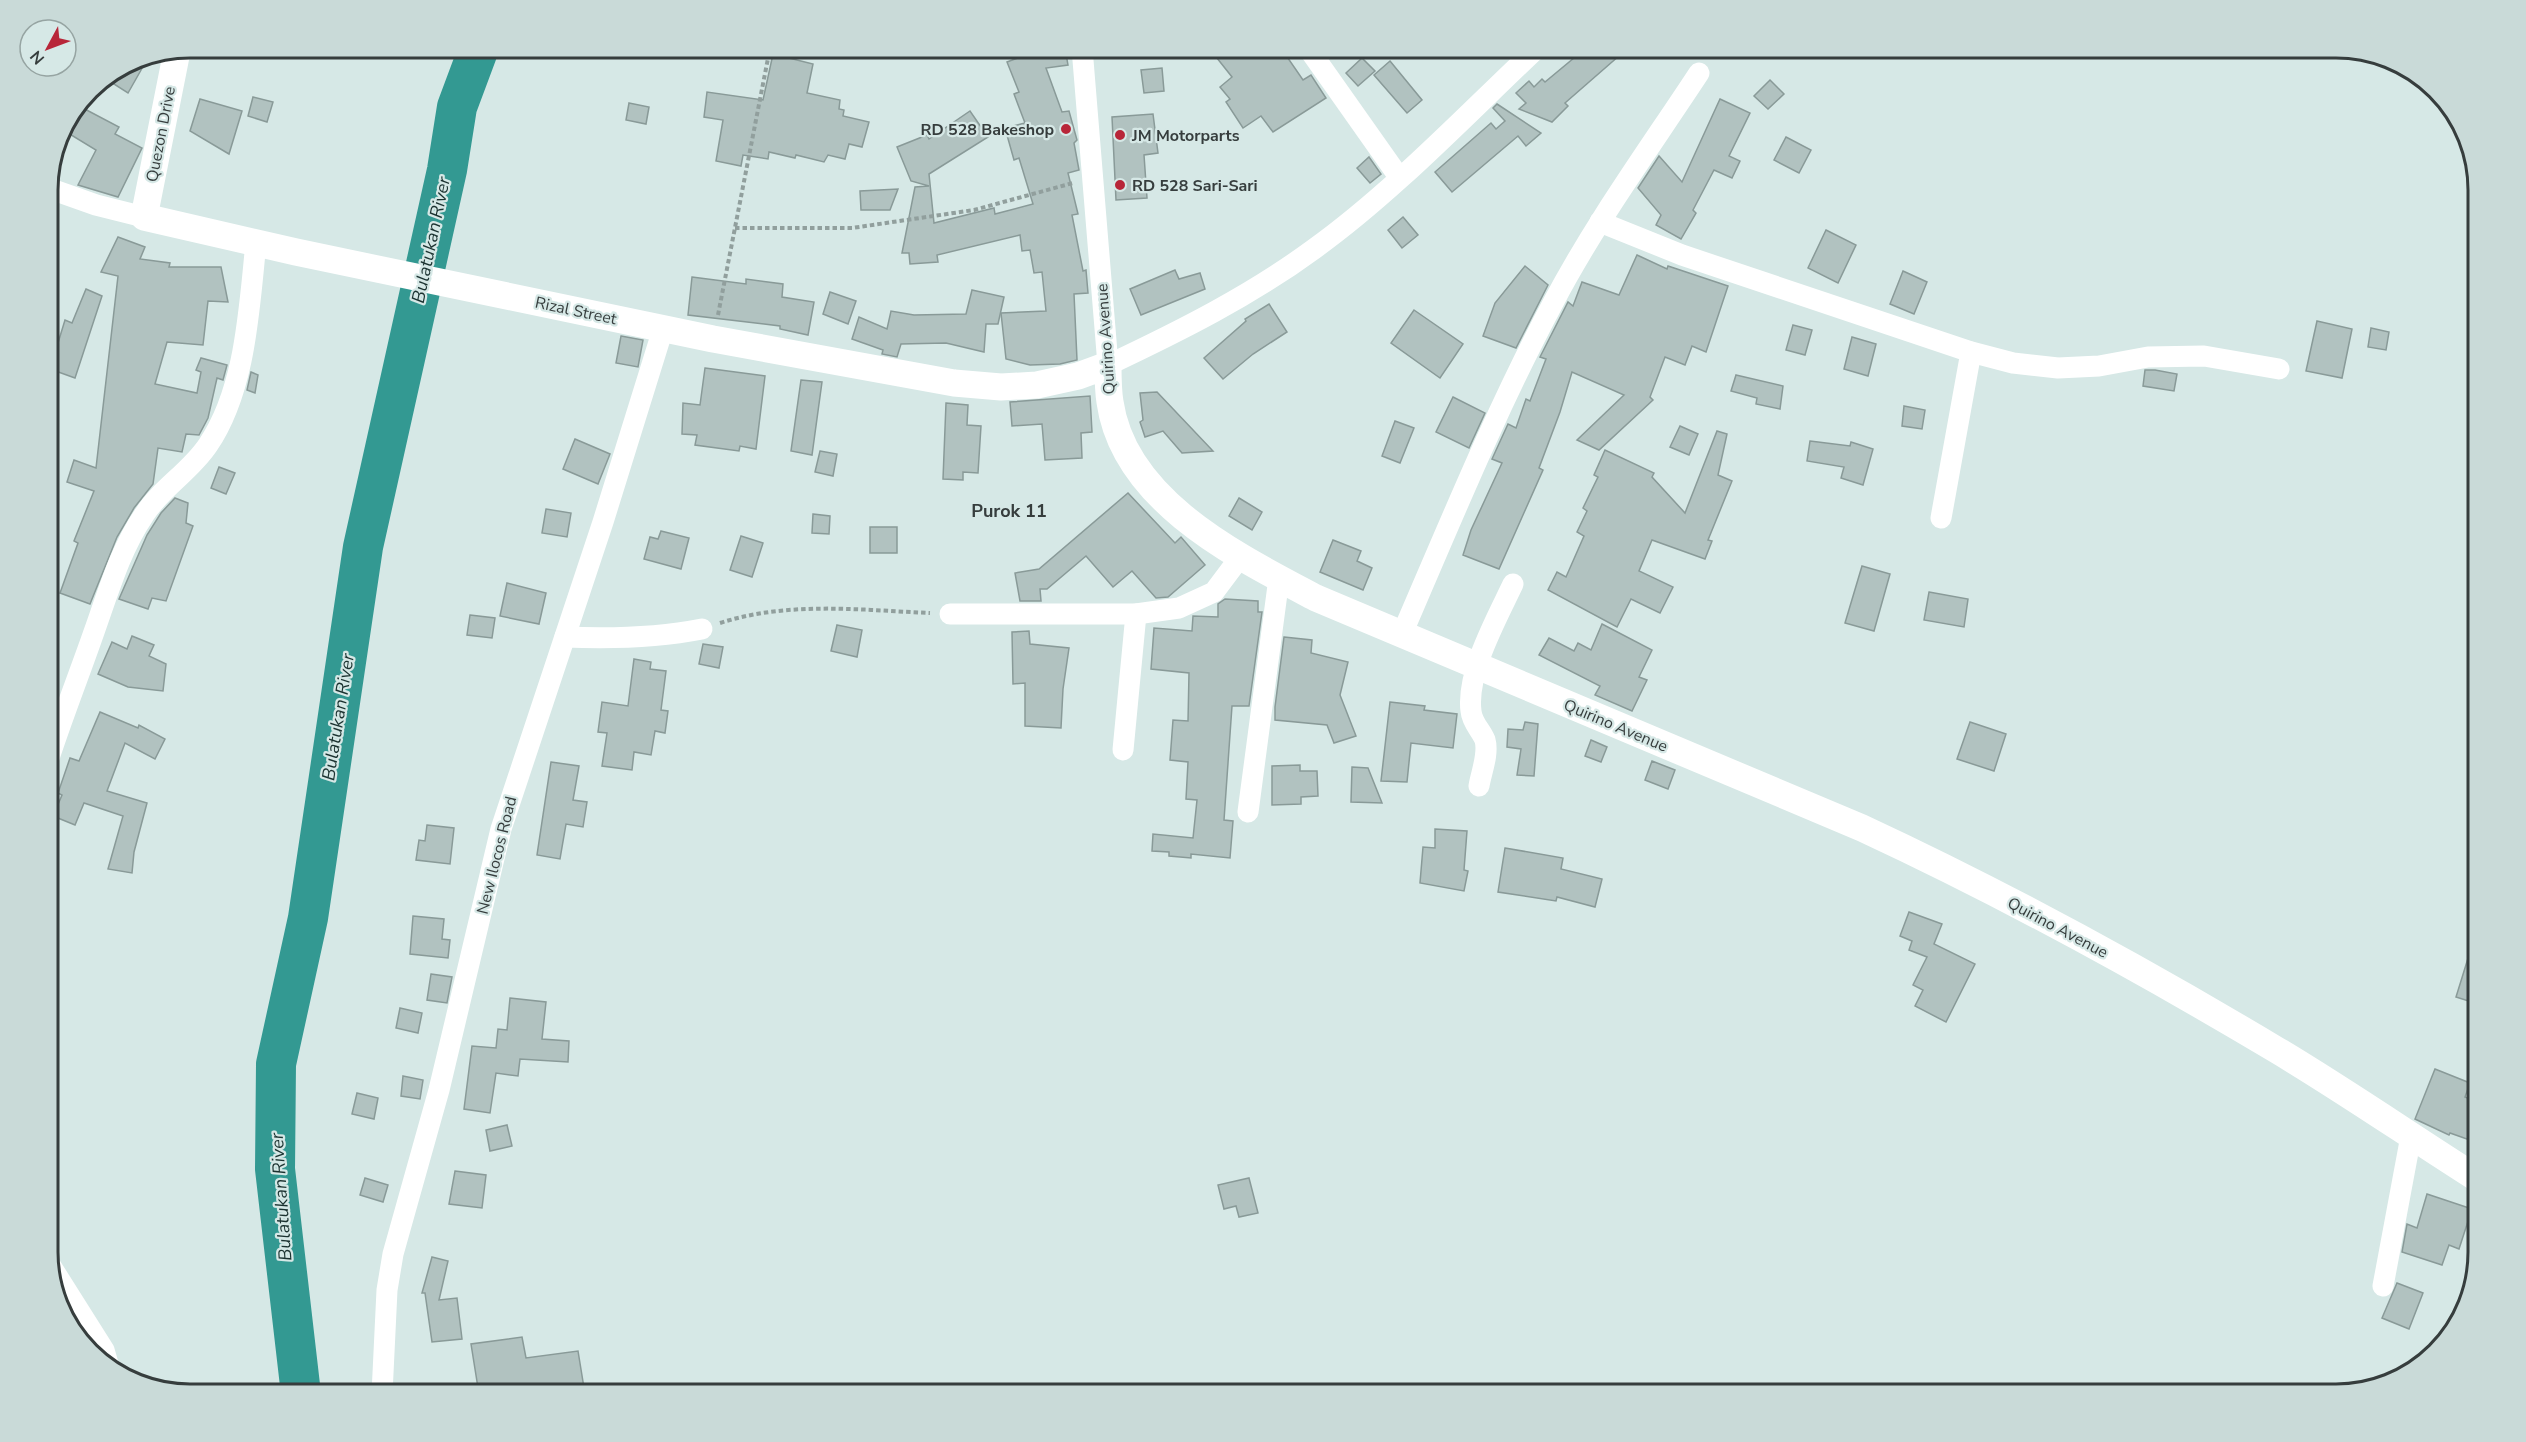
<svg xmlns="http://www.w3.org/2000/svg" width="2526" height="1442" viewBox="0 0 2526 1442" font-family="'Nunito Sans',sans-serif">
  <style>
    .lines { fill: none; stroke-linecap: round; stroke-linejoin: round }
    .river { stroke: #339992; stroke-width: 40 }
    .building { fill: #b1c2c0; stroke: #899a98; stroke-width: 1.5 }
    .path { stroke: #919f9d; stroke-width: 4; stroke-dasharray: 4.5 3; stroke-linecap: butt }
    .minor { stroke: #fff; stroke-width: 21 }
    .major { stroke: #fff; stroke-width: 27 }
    .poi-dot { fill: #b82639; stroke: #d6e8e6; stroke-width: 2 }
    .labels { text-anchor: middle; stroke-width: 4.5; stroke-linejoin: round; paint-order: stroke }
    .poi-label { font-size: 16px; font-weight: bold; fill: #363d3d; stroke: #d6e8e6; text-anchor: start }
    .street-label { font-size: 16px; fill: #363d3d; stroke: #d6e8e6 }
    .water-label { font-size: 18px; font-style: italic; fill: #1b3230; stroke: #d6e8e6 }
    .neighbourhood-label { font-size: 18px; font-weight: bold; fill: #363d3d; stroke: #d6e8e6 }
    .rim { fill: none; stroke: #363d3d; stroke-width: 3 }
  </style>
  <rect width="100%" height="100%" fill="#d6e8e6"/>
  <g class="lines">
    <!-- river -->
    <path class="river" d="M301,1394L275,1169L276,1064L308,918L363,547L447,170L457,107L479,48"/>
  </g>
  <!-- building -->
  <g class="building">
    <path d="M1044,48H1065L1068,65L1046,68L1062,112L1069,111L1077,140L1074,143L1079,170L1068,173L1078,214L1072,215L1083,271L1086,270L1088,293L1074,294L1077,360L1060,364L1030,365L1006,359L1001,313L1046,311L1042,272L1034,273L1030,250L1022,251L1020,235L937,255L938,262L910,264L909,253H902L915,187L929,186L911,181L897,147L927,135L929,139L970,111L988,137L929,174L934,223L994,208L995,214L1033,204L1019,158L1014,160L1005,128L1025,123L1014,94L1019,92L1007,62Z"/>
    <path d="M1209,48H1281L1303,80L1311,75L1326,98L1273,132L1261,116L1243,128L1226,102L1230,99L1220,87L1232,77Z"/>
    <path d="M1586,48H1628L1565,103L1568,106L1552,122L1519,109L1526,103L1516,93L1529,81L1534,87L1542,79L1545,82Z"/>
    <path d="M773,54L813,64L807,93L840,100L839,109L844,110L843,116L869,122L862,147L849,144L845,159L828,155L824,162L796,155L795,158L769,152L768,159L743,155L741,166L716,161L723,120L704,117L707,92L763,100Z"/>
    <path d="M149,56L128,93L106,79L137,59Z"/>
    <path d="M1362,58L1375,71L1358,86L1346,73Z"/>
    <path d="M1390,61L1422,100L1407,113L1374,75Z"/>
    <path d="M1162,68L1164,91L1144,93L1141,70Z"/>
    <path d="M1770,80L1784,94L1768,109L1754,96Z"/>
    <path d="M253,97L273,102L267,122L248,116Z"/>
    <path d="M200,99L242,111L229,154L190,131Z"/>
    <path d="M1720,99L1750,113L1729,156L1740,161L1732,178L1714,170L1693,210L1696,213L1681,239L1656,225L1661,215L1638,188L1659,156L1682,182Z"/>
    <path d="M629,103L649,107L646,124L626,120Z"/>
    <path d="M1497,104L1541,133L1526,146L1518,136L1452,192L1435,172L1491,123L1496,129L1505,121L1493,108Z"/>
    <path d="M79,106L119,127L115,134L142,148L118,197L78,185L96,150L63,130Z"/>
    <path d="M1153,114L1158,153L1144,155L1147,198L1116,200L1112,117Z"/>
    <path d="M1786,137L1811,150L1799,173L1774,160Z"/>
    <path d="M1369,157L1381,174L1370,183L1357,168Z"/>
    <path d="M898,189L890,210H861L860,191Z"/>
    <path d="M1403,217L1418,235L1402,248L1388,230Z"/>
    <path d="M1826,230L1856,245L1838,283L1808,268Z"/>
    <path d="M118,237L145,247L140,259L170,263L169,267H221L228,302L208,301L203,345L167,342L155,384L197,393L201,372L196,370L201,358L227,365L223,380L217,378L208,418L199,435L186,434L182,452L158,448L153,484L134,508L117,537L90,604L60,593L78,543L74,541L94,491L67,482L74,460L96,468L118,276L101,272Z"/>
    <path d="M1637,255L1667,269L1668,266L1728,286L1706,352L1692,346L1685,365L1665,357L1650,397L1653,400L1599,450L1577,440L1624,395L1572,372L1560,412L1539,468L1543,470L1499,569L1463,555L1471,530L1502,463L1492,459L1508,424L1516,428L1526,399L1530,401L1546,359L1540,357L1568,302L1573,306L1582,282L1619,295Z"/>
    <path d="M1525,266L1548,285L1516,348L1483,336L1495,303Z"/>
    <path d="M1175,270L1179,279L1200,273L1205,289L1141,315L1130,289Z"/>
    <path d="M1903,271L1927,282L1914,314L1890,304Z"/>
    <path d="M692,277L746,284V279L783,284L782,297L814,302L808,335L780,329V326L688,315Z"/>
    <path d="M86,289L102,296L75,378L50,369L65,320L72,323Z"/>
    <path d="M972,290L1004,297L998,324H986L984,352L946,343L901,344L897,357L882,354L883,350L852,339L859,317L887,329L891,311L914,315L966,314Z"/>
    <path d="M830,292L856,301L848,324L823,314Z"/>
    <path d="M1269,304L1287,332L1253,354L1223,379L1204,358L1246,321L1245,319Z"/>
    <path d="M1414,310L1463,344L1440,378L1391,343Z"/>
    <path d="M2317,321L2352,329L2342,378L2306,371Z"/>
    <path d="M1793,325L1812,330L1805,355L1786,350Z"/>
    <path d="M2371,328L2389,332L2386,350L2368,347Z"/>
    <path d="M621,336L643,340L638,367L616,363Z"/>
    <path d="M1852,337L1876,344L1868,376L1844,369Z"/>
    <path d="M705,368L765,376L756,449L740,446L739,451L695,445L697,435L682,434L683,403L700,405Z"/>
    <path d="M2145,370H2155L2177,374L2174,391L2143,386Z"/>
    <path d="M251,372L258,375L255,393L247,390Z"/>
    <path d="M1736,375L1783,386L1780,409L1756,404L1757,398L1731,391Z"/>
    <path d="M801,380L822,382L812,455L791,451Z"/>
    <path d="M1157,392L1213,451L1182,453L1163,431L1145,437L1140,422L1143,420L1140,393Z"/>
    <path d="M1090,396L1092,432L1081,433L1082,458L1045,460L1042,424L1012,426L1010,402Z"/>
    <path d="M1453,397L1485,413L1469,448L1436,432Z"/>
    <path d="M946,403L968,405L967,425L981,426L978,473L963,472V480L943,479Z"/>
    <path d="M1904,406L1925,410L1922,429L1902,426Z"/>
    <path d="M1395,421L1414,428L1400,463L1382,456Z"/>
    <path d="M1680,426L1698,434L1689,455L1670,447Z"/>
    <path d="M1717,431L1727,434L1718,475L1732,481L1708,540L1712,541L1705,559L1652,540L1639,571L1673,587L1660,613L1631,599L1617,627L1548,590L1557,572L1566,577L1584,536L1577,532L1587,511L1583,508L1598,477L1594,475L1605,450L1654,473L1652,477L1685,513Z"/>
    <path d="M575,439L610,454L598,484L563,469Z"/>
    <path d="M1810,441L1850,446L1851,442L1873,449L1863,485L1841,478L1844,467L1807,461Z"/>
    <path d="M820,451L837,454L833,476L815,472Z"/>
    <path d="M219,467L235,473L226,494L211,488Z"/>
    <path d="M1128,493L1175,543L1181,537L1205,565L1168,597L1156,598L1132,571L1113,587L1086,556L1047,589H1040L1041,601H1020L1015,573L1039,569Z"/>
    <path d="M175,498L188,503L186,523L193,526L166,601L152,598L148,609L119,599L147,535L161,513Z"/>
    <path d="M1239,498L1262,512L1252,530L1229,516Z"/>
    <path d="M546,509L571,513L567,537L542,533Z"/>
    <path d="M813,514L830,516L829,534L812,533Z"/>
    <rect x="870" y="527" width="27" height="26"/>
    <path d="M661,531L689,538L681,569L644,559L650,537L658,539Z"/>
    <path d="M741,536L763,543L752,577L730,570Z"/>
    <path d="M1333,540L1361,551L1357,561L1372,568L1363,590L1320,572Z"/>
    <path d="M1862,566L1890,574L1874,631L1845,623Z"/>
    <path d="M507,583L546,593L539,624L500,616Z"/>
    <path d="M1929,592L1968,599L1964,627L1924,620Z"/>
    <path d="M1225,599L1258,601V612H1262L1249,706H1232L1224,820L1233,821L1230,858L1191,854V858L1169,856V852L1152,851L1153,834L1193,838L1197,800L1186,799L1188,762L1170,760L1173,720L1188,721L1189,673L1151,669L1154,628L1192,631L1193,616L1218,617V604Z"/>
    <path d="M470,615L495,618L492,638L467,635Z"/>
    <path d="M1602,624L1652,650L1639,677L1647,680L1632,711L1595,695L1600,686L1539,655L1549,638L1574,651L1578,643L1591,650Z"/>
    <path d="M837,625L862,630L857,657L831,651Z"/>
    <path d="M1029,631L1030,644L1069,648L1063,689L1061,728L1025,726V683L1013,684L1012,632Z"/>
    <path d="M132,636L154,645L149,656L166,664L163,691L128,687L98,674L112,642L127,649Z"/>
    <path d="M1284,637L1312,640L1311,653L1348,662L1340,695L1356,736L1334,743L1327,725L1275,720V707Z"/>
    <path d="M703,644L723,647L719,668L699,664Z"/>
    <path d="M634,659L651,662L650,669L666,671L661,710L668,711L665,733L655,731L651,755L634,752L632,770L602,766L607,733L598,732L602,702L628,706Z"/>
    <path d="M1390,702L1425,706L1424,710L1457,714L1453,748L1411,743L1407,782L1381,781Z"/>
    <path d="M100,712L138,728L139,725L165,739L155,759L125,743L107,791L147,803L134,852L132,873L108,869L123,816L84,803L75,825L53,816L62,795L58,793L70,758L79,761Z"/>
    <path d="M1525,722L1538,724L1534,776L1517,775L1521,749L1507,747L1508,729L1523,730Z"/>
    <path d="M1970,722L2006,734L1994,771L1957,759Z"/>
    <path d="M1591,740L1607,747L1601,762L1585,756Z"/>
    <path d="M1652,761L1675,770L1668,789L1645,780Z"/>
    <path d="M551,762L579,766L573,800L587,802L583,827L566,824L560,859L537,855Z"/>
    <path d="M1300,765V771H1317L1318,796L1301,797V804L1272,805V766Z"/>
    <path d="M1352,767L1368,768L1382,803L1351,802Z"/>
    <path d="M427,825L454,828L450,864L416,860L419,840L425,841Z"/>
    <path d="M1435,829L1467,831L1464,870L1468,871L1464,891L1420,883L1423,847L1435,848Z"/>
    <path d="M1505,848L1563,858L1561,869L1602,879L1595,907L1557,897L1556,901L1498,892Z"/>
    <path d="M1909,912L1942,924L1934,944L1975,964L1946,1022L1915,1006L1923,990L1913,985L1927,957L1909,950L1912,941L1900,936Z"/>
    <path d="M413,916L444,919L442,939L450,940L448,958L410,954Z"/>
    <path d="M2474,939L2478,940V1004L2456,997Z"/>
    <path d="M431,974L452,977L447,1003L427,1000Z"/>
    <path d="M510,998L546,1002L542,1039L569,1041L568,1062L520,1059L518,1076L496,1073L490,1113L464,1109L472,1046L496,1048L498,1029L507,1030Z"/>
    <path d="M400,1008L422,1013L418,1033L396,1028Z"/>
    <path d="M2435,1069L2470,1083L2465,1097L2478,1102V1143L2450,1133L2449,1135L2415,1119Z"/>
    <path d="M403,1076L423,1080L420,1099L401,1096Z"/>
    <path d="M357,1093L378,1098L374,1119L352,1114Z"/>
    <path d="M507,1125L512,1146L490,1151L486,1130Z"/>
    <path d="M455,1171L486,1175L482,1208L449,1204Z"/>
    <path d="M365,1178L388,1185L383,1202L360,1195Z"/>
    <path d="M1249,1178L1258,1213L1239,1217L1236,1206L1224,1209L1218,1185Z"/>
    <path d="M2427,1194L2472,1209L2459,1249L2449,1245L2442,1265L2402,1252L2407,1224L2417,1228Z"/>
    <path d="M432,1257L448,1261L439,1300L457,1298L462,1339L432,1342L425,1293H422Z"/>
    <path d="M2397,1283L2423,1293L2409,1329L2382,1318Z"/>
    <path d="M522,1337L526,1358L578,1351L585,1394H479L471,1344Z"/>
  </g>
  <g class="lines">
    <!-- path -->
    <g class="path">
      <path d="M735,228H852L974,210L1073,183"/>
      <path d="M718,315L770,48"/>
      <path d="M720,623C788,601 860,610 930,613"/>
    </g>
    <!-- minor -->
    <g class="minor">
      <path d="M1082,48L1108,365C1180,331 1250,296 1314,249C1392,193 1467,114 1537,48"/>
      <path d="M1308,48L1399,177"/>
      <path d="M48,188L96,205L144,217"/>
      <path d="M1600,222L1682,255L1971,352L2013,363L2058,368L2099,366L2148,357L2204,356L2279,369"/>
      <path d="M1941,518L1971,352"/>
      <path d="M950,614H1136L1179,608L1214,592L1241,556"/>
      <path d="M1402,634C1450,523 1496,410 1553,303C1595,223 1649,149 1699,73"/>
      <path d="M565,637C612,639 656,638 702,629"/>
      <path d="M1123,750L1136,614"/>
      <path d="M48,761C62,718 79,675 94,632C108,593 120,550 144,515C161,488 190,472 208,445C246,389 249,308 256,243"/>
      <path d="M1479,786C1481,773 1489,754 1485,740C1481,730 1472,723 1471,711C1466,673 1497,618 1513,584"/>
      <path d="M1248,812L1279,578"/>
      <path d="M49,1263L104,1350L108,1364"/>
      <path d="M2383,1286L2411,1136"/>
      <path d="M382,1394L387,1290L393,1254L439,1090L501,829L603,522L663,329"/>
    </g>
    <!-- major -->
    <path class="major" d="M177,51L144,217L296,252L713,339L954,383L1001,387L1037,385L1078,376L1108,365C1108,377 1108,390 1110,402C1124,501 1237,556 1316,598L1862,828C2004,894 2141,969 2275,1049C2344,1090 2410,1136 2478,1179"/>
  </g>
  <!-- markers -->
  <g class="poi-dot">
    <circle cx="1066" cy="129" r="6"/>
    <circle cx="1120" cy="135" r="6"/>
    <circle cx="1120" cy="185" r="6"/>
  </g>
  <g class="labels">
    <!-- poi labels -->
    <g class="poi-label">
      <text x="1054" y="135" text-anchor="end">RD 528 Bakeshop</text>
      <text x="1132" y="141">JM Motorparts</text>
      <text x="1132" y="191">RD 528 Sari-Sari</text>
    </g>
    <!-- street labels -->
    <g class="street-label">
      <text transform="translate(160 134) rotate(-79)" y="6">Quezon Drive</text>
      <text transform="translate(576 310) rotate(12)" y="6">Rizal Street</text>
      <text transform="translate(1105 339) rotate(-94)" y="6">Quirino Avenue</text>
      <text transform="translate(1616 725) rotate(23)" y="6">Quirino Avenue</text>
      <text transform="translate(496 855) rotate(-76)" y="6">New Ilocos Road</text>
      <text transform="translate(2058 927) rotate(28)" y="6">Quirino Avenue</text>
    </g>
    <!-- water labels -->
    <g class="water-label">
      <text transform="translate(431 240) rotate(-78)" y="6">Bulatukan River</text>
      <text transform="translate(338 717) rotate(-81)" y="6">Bulatukan River</text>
      <text transform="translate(281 1197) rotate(-94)" y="6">Bulatukan River</text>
    </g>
    <!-- neighbourhood labels -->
    <g class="neighbourhood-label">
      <text x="1009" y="517">Purok 11</text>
    </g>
  </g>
  <!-- crop -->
  <path d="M0 0H2526V1442H0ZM190 58H2336A132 132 0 0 1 2468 190V1252A132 132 0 0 1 2336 1384H190A132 132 0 0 1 58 1252V190A132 132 0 0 1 190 58Z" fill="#c9dad8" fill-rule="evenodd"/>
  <path class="rim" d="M190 58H2336A132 132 0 0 1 2468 190V1252A132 132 0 0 1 2336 1384H190A132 132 0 0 1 58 1252V190A132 132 0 0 1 190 58Z"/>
  <!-- north arrow -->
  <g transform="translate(48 48) rotate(229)"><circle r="28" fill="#d6e8e6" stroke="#96a4a2" stroke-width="1.5"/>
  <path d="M0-4.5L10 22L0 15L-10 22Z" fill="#b82639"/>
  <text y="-9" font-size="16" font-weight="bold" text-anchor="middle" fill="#363d3d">N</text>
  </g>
</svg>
